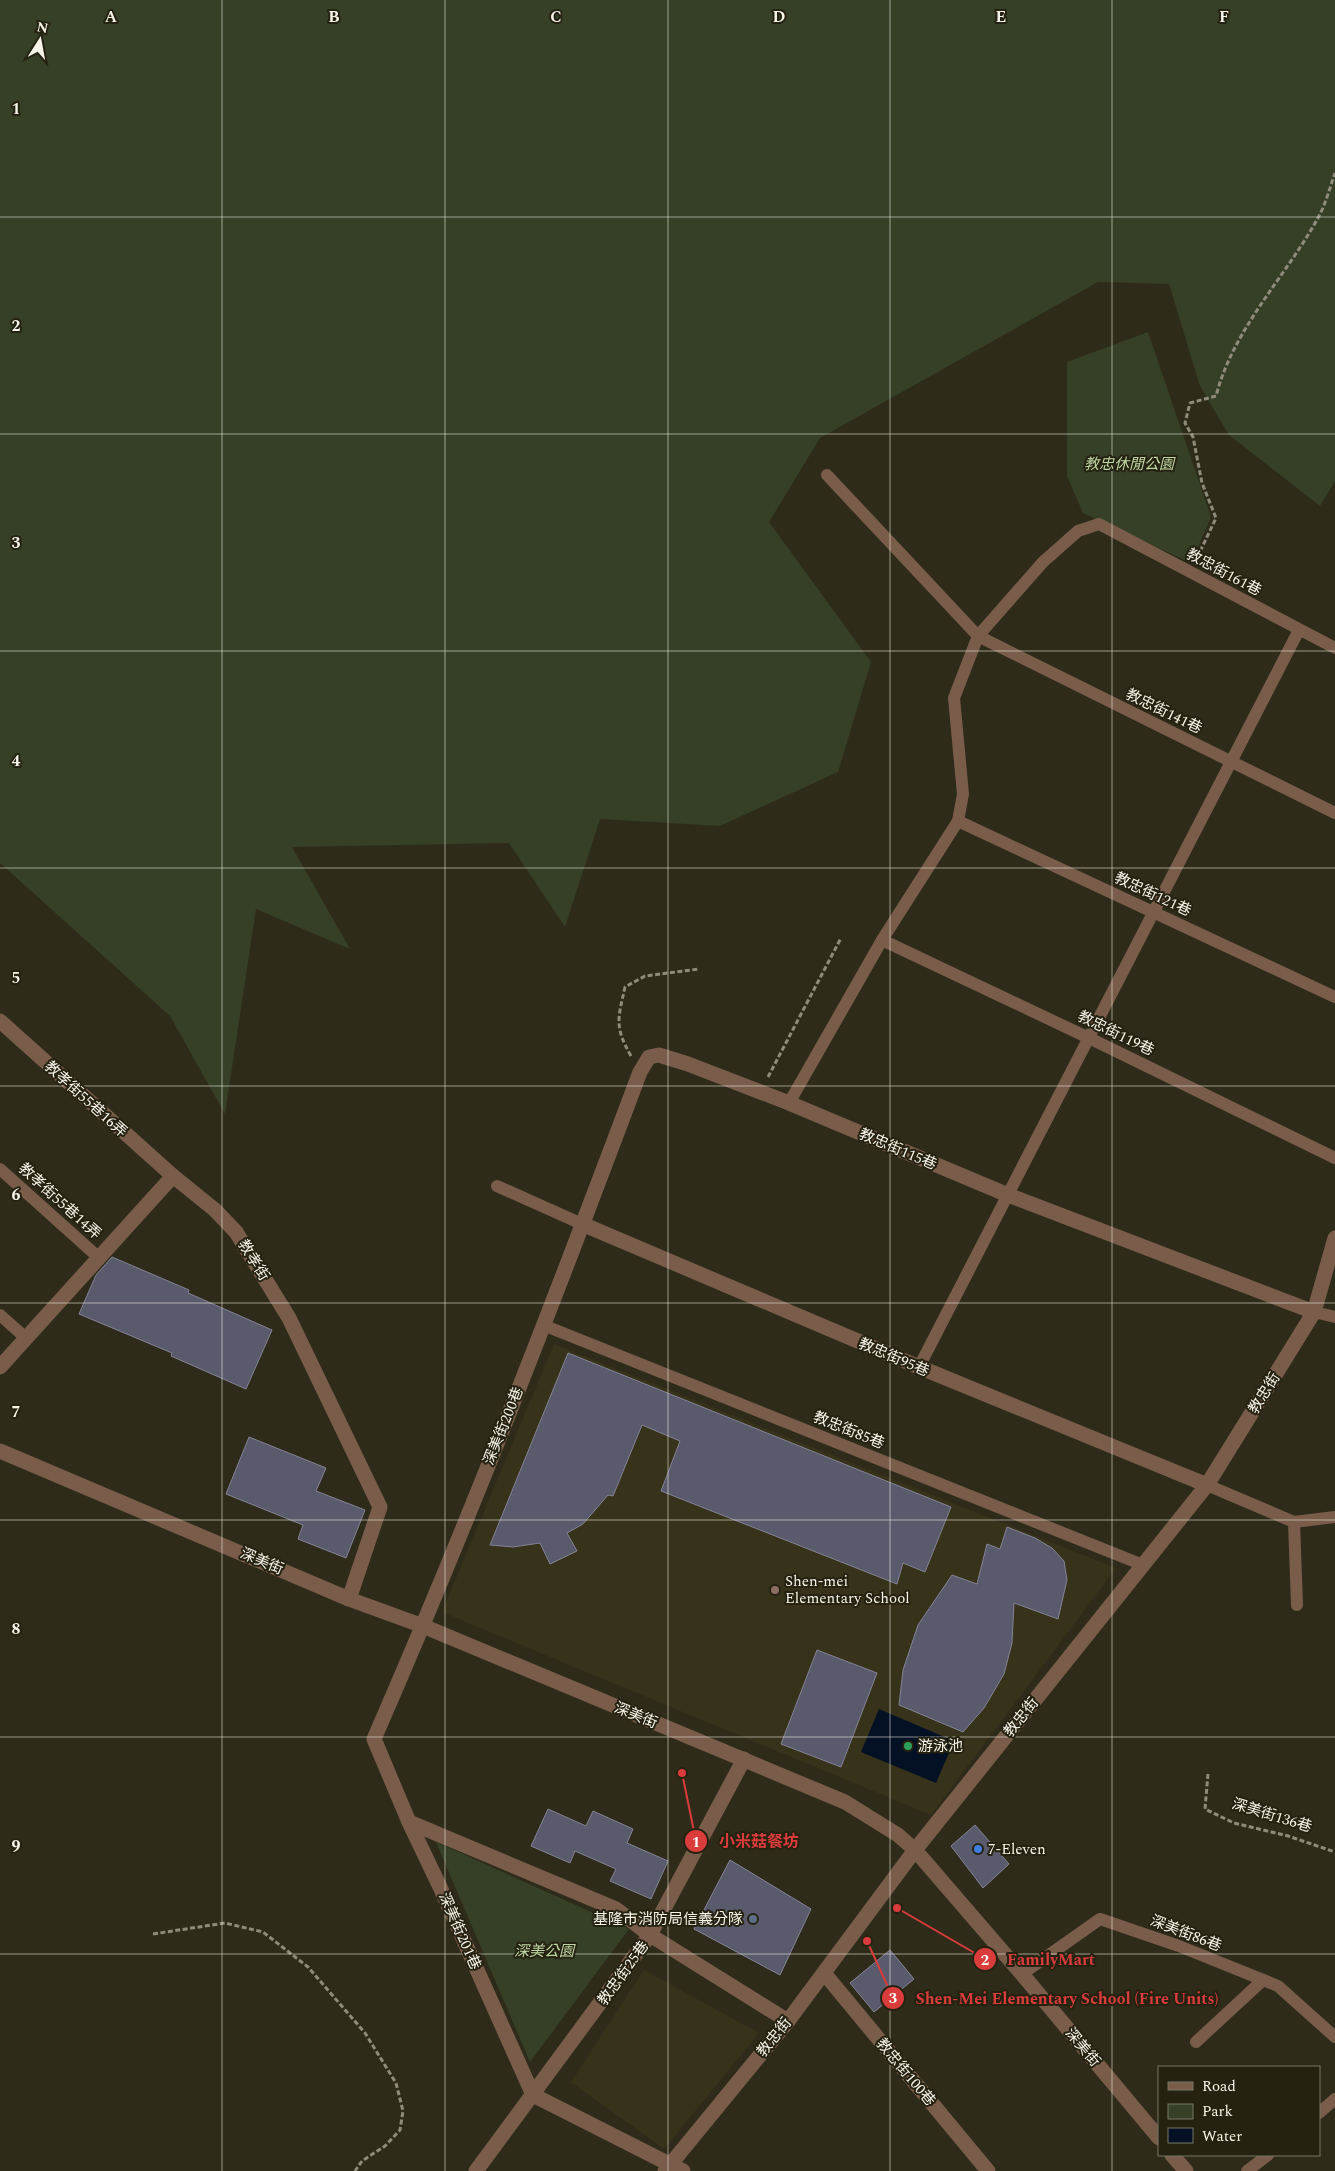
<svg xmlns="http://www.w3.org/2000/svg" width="1335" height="2171" viewBox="0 0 1335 2171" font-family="Spectral,'Noto Sans TC',serif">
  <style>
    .built { fill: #37321a }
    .green { fill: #354027 }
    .water { fill: #041023 }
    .building { fill: #5a5a6d; stroke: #848497 }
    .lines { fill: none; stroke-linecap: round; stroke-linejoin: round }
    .path { stroke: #8f8c7e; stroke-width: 3; stroke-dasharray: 5 2.5; stroke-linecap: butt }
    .lane { stroke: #795d4a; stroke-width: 12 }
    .street { stroke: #795d4a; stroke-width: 15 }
    .grid { fill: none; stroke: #f6f4e9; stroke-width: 1; stroke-opacity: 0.55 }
    .education-dot { fill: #8d6e63; stroke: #252211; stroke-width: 2 }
    .leisure-dot { fill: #2e9e5b; stroke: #252211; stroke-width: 2 }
    .shop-dot { fill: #3f7fe0; stroke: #252211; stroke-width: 2 }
    .service-dot { fill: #5c6f8a; stroke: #252211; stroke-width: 2 }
    .labels { text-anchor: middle; stroke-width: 4; stroke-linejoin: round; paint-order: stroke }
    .park-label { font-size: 15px; font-style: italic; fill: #c0d8a4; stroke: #252211 }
    .street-label { font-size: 15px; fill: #f6f4e9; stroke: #252211 }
    .poi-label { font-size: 15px; fill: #f6f4e9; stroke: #252211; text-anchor: start }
    .grid-label { font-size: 16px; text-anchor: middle; font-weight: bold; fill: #f6f4e9; stroke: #252211; stroke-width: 4; stroke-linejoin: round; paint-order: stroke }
    .leader { fill: none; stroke: #d93c3b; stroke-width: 2 }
    .callout-dot { fill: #d93c3b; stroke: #252211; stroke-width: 2 }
    .mark-label { font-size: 15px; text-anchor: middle; font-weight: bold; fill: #fff }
    .callout-label { font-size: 16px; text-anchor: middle; font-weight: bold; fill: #d93c3b; stroke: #252211; stroke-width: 4; stroke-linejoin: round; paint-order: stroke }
  </style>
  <rect width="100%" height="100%" fill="#2f2b1a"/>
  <!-- built -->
  <g class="built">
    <path d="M554,1344L1116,1568L931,1815L442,1612Z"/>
    <path d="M644,1970L759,2033L664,2149L571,2082Z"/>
  </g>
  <!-- green -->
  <g class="green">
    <path d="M0,0H1335V481L1320,506L1229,435L1200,386L1169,284L1098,282L820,438L769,522L871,662L838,772L720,826L600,819L565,927L509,843L292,847L350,949L256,909L225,1114L170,1016L0,863Z"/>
    <path d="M1148,332L1211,517L1191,563L1083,513L1067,476V362Z"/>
    <path d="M436,1842L629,1929L530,2062Z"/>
  </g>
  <!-- water -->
  <path class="water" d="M879,1709L954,1741L936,1783L861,1752Z"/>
  <!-- building -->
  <g class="building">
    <path d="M112,1257L189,1290L188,1293L272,1330L246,1389L171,1356L172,1353L79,1314L96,1275Z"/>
    <path d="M568,1353L951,1507L925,1572L903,1563L897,1584L661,1491L680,1441L642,1425L613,1496L608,1495L583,1524L567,1533L577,1551L550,1564L540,1543L513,1547L490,1545Z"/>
    <path d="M249,1437L326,1468L316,1491L365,1510L346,1558L298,1539L303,1525L226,1494Z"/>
    <path d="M1007,1527L1035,1538L1052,1548L1064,1561L1067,1580L1058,1619L1014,1603L1012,1643L1004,1674L984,1708L963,1732L899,1705L903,1670L918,1625L952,1575L977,1584L987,1544L1000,1549Z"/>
    <path d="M817,1650L877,1673L841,1767L781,1744Z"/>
    <path d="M548,1809L586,1826L593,1811L633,1829L627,1843L668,1861L651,1899L610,1881L616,1869L575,1851L570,1863L531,1846Z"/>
    <path d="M975,1825L1009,1864L983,1888L951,1846Z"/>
    <path d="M730,1860L811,1909L780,1975L694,1929Z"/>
    <path d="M890,1950L914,1979L874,2012L850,1983Z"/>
  </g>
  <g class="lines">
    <!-- path -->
    <g class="path">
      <path d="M1197,558L1216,518L1202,483L1193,437L1185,423L1190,403L1216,396C1234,327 1286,277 1319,216C1326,203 1330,187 1335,173"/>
      <path d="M631,1056C614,1026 618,1019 625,987L645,976L699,969"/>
      <path d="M768,1077L841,938"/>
      <path d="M1208,1774L1205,1809L1234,1823L1288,1836L1335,1852"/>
      <path d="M153,1934L225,1923L263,1932L308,1967L365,2033L396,2083L403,2111L400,2130L385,2146L362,2161L355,2171"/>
    </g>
    <!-- lane -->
    <g class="lane">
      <path d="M827,475L978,636L1335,813"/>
      <path d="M958,821L1335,997"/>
      <path d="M882,940L1089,1038L1335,1158"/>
      <path d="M789,1103L882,940L958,821L963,794L954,698L978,636L1043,562L1078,531L1099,524L1335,648"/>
      <path d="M0,1169L98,1257"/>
      <path d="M497,1186L582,1224"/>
      <path d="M1314,1312L1335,1317"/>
      <path d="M0,1315L26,1338"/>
      <path d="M543,1325L1143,1565"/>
      <path d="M919,1367L1299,630"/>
      <path d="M1207,1485L1294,1522L1335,1517"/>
      <path d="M1294,1522L1297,1605"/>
      <path d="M1022,1974L1100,1919L1179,1946L1278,1986L1335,2037"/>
      <path d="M1196,2042L1263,1980"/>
      <path d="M1319,2113L1335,2099"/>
      <path d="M1247,2171L1268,2155"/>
    </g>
    <!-- street -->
    <g class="street">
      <path d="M0,1021L173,1176L215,1210L236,1232L289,1318L380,1507L349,1599"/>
      <path d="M582,1224L919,1367L1207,1485"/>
      <path d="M0,1367L173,1176"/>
      <path d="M0,1451L349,1599L423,1626L845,1802L898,1835L915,1850L1022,1974L1159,2138"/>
      <path d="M409,1822L616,1909L650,1935L788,2021"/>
      <path d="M824,1973L988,2171"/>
      <path d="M1172,2155L1186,2171"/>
      <path d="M476,2171L650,1935L744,1759"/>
      <path d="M665,2171L788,2021L915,1850L1207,1485L1314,1312L1335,1238"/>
      <path d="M683,2171L533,2095L440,1887L409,1822L374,1739C470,1519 556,1296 640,1072L649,1057L659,1055L688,1064L789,1103L1008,1195L1314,1312"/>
    </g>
  </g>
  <!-- grid -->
  <path class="grid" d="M222,0V2171M445,0V2171M668,0V2171M890,0V2171M1112,0V2171M0,217H1335M0,434H1335M0,651H1335M0,868H1335M0,1086H1335M0,1303H1335M0,1520H1335M0,1737H1335M0,1954H1335"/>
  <!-- markers -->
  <circle class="education-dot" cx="775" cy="1590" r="5"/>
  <circle class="leisure-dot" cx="908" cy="1746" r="5"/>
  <circle class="shop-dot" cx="978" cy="1849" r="5"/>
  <circle class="service-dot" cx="753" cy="1919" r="5"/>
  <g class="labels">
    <!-- park labels -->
    <g class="park-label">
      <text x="1129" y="469">教忠休閒公園</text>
      <text x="544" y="1956">深美公園</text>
    </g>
    <!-- street labels -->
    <g class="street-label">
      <text transform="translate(1224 572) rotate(28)" y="5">教忠街161巷</text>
      <text transform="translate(1164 711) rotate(26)" y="5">教忠街141巷</text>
      <text transform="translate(1153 894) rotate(25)" y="5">教忠街121巷</text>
      <text transform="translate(1116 1033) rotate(26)" y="5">教忠街119巷</text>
      <text transform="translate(86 1099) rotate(42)" y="5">教孝街55巷16弄</text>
      <text transform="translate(898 1149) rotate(23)" y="5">教忠街115巷</text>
      <text transform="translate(60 1201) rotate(42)" y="5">教孝街55巷14弄</text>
      <text transform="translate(254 1260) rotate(58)" y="5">教孝街</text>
      <text transform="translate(894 1357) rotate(23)" y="5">教忠街95巷</text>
      <text transform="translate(1264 1393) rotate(-58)" y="5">教忠街</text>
      <text transform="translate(503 1426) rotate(-68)" y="5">深美街200巷</text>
      <text transform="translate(849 1430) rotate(22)" y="5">教忠街85巷</text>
      <text transform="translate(262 1561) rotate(23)" y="5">深美街</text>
      <text transform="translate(636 1715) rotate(22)" y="5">深美街</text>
      <text transform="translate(1021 1717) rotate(-51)" y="5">教忠街</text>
      <text transform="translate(1272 1815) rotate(17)" y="5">深美街136巷</text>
      <text transform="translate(460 1931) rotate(66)" y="5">深美街201巷</text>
      <text transform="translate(1186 1933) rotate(21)" y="5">深美街86巷</text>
      <text transform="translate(623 1973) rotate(-54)" y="5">教忠街25巷</text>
      <text transform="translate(774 2037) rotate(-51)" y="5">教忠街</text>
      <text transform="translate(1083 2047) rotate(50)" y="5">深美街</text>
      <text transform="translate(906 2072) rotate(50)" y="5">教忠街100巷</text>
    </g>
    <!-- poi labels -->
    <g class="poi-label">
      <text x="785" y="1586">Shen-mei<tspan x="785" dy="17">Elementary School</tspan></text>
      <text x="918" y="1751">游泳池</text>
      <text x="988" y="1854">7-Eleven</text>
      <text x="743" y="1924" text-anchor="end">基隆市消防局信義分隊</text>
    </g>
  </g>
  <g class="grid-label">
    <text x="111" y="22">A</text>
    <text x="334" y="22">B</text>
    <text x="556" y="22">C</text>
    <text x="779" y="22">D</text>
    <text x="1001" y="22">E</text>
    <text x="1224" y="22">F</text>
    <text x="16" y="114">1</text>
    <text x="16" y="331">2</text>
    <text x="16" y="548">3</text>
    <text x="16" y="766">4</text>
    <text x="16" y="983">5</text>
    <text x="16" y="1200">6</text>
    <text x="16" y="1417">7</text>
    <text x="16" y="1634">8</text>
    <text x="16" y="1851">9</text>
  </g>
  <!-- callouts -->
  <path class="leader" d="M682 1773L696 1841M897 1908L985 1959M867 1941L893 1998"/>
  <g class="callout-dot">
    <circle cx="682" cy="1773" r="5"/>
    <circle cx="897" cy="1908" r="5"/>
    <circle cx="867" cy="1941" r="5"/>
    <circle cx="696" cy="1841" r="12"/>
    <circle cx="985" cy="1959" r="12"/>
    <circle cx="893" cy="1998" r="12"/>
  </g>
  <g class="mark-label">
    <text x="696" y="1847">1</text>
    <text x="985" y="1965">2</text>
    <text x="893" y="2003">3</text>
  </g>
  <g class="callout-label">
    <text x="759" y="1847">小米菇餐坊</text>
    <text x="1051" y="1965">FamilyMart</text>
    <text x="1067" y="2004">Shen-Mei Elementary School (Fire Units)</text>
  </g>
  <!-- legend -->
  <rect x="1158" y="2066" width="162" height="90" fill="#252211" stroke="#797667"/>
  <rect x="1168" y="2082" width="25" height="8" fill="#795d4a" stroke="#797667"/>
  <text x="1202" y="2091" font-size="15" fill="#f6f4e9">Road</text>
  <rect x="1168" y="2104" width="25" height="15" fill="#354027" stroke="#797667"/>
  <text x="1202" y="2116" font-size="15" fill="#f6f4e9">Park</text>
  <rect x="1168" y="2128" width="25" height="15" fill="#041023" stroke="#797667"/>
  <text x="1202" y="2141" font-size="15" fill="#f6f4e9">Water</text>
  <!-- north arrow -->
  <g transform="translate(40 40) rotate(11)" stroke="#252211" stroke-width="4" paint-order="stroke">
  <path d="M0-4L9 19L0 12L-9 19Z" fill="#f6f4e9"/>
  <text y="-8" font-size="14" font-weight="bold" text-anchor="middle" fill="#f6f4e9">N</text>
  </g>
</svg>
